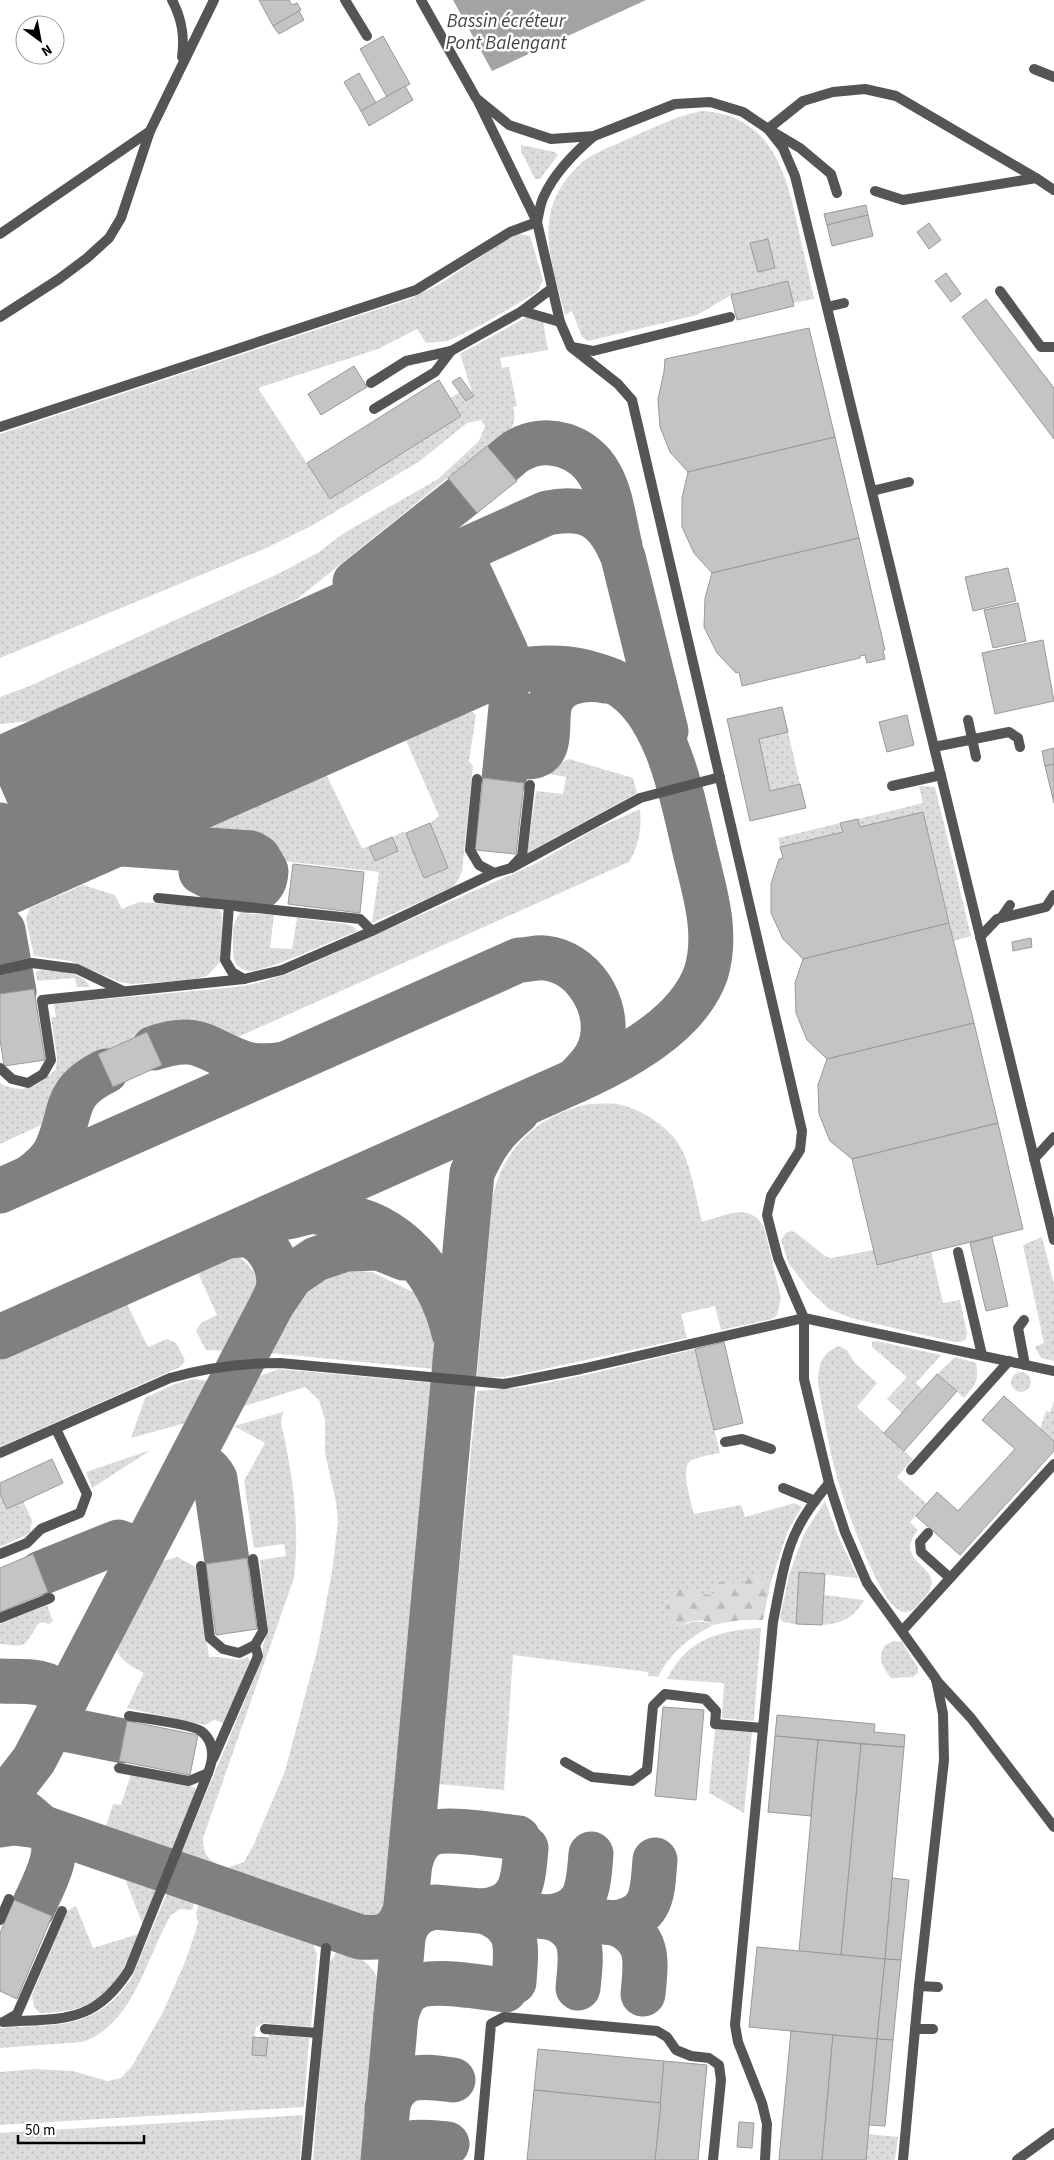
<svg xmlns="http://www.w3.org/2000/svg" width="1054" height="2160" viewBox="0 0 1054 2160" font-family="'Source Sans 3',sans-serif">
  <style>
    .grass { fill: url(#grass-dots) }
    .forest { fill: url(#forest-firs) }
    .water { fill: #a3a3a3 }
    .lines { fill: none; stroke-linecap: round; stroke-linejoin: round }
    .taxiway { stroke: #808080; stroke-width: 45 }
    .building { fill: #c4c4c4; stroke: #999 }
    .service { stroke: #555; stroke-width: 10 }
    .labels { text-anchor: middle; stroke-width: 5; stroke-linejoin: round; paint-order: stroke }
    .water-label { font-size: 19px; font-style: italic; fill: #444; stroke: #fff }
  </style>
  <defs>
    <pattern id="grass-dots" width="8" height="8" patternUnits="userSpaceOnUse" patternTransform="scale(1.25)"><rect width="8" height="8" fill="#dcdcdc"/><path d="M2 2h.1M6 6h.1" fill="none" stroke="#bbb" stroke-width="1.8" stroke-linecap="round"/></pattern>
    <pattern id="forest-firs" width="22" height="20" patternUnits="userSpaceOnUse" patternTransform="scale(1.25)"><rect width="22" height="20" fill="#dcdcdc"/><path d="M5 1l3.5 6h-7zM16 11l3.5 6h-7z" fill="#bbb"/></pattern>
  </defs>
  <rect width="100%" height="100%" fill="#fff"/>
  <!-- grass -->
  <g class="grass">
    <path d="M701,111C770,114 786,171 798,227C803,251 809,275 814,299L793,303L731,295L697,315L588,341L582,337L572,311L565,315C553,268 533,218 569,176C574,171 579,164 585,160C598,151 615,145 630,138C653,128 676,116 701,111Z"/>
    <path d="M521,145L555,152L558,155L540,179H535L521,151Z"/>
    <path d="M519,234L530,236L543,280L537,292L485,323L448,341L426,343L417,329L378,349L258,388L330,499L461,416L450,398L460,392L466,401L473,395L460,354L527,317L543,321L548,350L500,358L502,368L509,367L517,406L513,407C519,427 505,439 491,450L487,446L296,600L31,721L0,724V697L27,687L280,573L319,552L344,533L438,479L479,441L485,426L481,420L467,423L420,461L313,525L264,549L0,658V434L409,299L440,284L505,240Z"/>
    <path d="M466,712H472L476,715L469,761L473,766L462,871L458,880L453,887L372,923L379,872L284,861L281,852L277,847L218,840L211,832V827L216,821L326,774L362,848L369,847L375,860L398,851L392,837L403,832L406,833L424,878L448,868L430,823L439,816L405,738Z"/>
    <path d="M788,732L800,784L770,791L759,739Z"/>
    <path d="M569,759L633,778L637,793L527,853L536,791L563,794L566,777L543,773Z"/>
    <path d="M919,786L935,787L971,936L954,941L923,813L860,827L858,819L923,803Z"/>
    <path d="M640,809C642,828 639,846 629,862L238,1037L197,1022L166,1024L147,1032L81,1062L71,1069L62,1079L41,1125L0,1144V1083C24,1096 38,1086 56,1069L57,1057L51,1017H56L54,1004L236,987L258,983L290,973L537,863L595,829Z"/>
    <path d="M840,823L843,832L780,847L778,838Z"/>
    <path d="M83,885L115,895L122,909L139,902L218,908L222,915L221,961L207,976L190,980L131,984L120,982L70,961L34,956L26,919L30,908Z"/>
    <path d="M240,913L274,915L270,948L292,949L297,918L346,924L354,927L357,931C338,938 264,973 249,971C237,969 232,960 233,949C233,933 231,926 240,913Z"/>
    <path d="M40,970C55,971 83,971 90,987H77L75,978L37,981L36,972Z"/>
    <path d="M590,1104C598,1104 608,1103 617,1104C641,1108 673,1129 683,1152C693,1174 696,1199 702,1222C725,1216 749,1201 764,1227L781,1298L777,1315L772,1319L721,1330L715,1306L681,1314L687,1338L521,1374L503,1377H477L492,1201C501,1150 539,1113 590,1104Z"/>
    <path d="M791,1231L795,1232L825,1256L831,1258L874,1250L931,1251L943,1303L960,1300L967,1333L966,1339L961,1342H954L851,1318L829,1309L810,1291L789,1264L781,1240L786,1233Z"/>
    <path d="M1042,1237L1054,1284V1361L1041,1358L1035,1347L1044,1343L1023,1245Z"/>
    <path d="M236,1255C265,1274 259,1290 245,1316C238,1327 232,1339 226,1351L206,1350L196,1331L201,1323L217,1315L198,1273Z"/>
    <path d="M348,1270L372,1272L417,1294C432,1315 435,1344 434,1369L269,1353C287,1318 304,1277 348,1270Z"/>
    <path d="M127,1304L148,1347L167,1339L176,1343L185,1360L180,1367L0,1447V1360Z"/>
    <path d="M876,1341L941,1355L916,1383L923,1390L902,1413L887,1399L907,1377L872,1347V1342Z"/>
    <path d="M839,1346L847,1350L854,1362L877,1383L857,1407L913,1459L897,1477L927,1504L910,1522L918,1530C889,1565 953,1566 924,1598C921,1601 918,1606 914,1609C910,1612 904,1613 900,1611C879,1602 845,1505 838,1481C829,1450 824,1416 818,1384C818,1366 821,1353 839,1346Z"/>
    <path d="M695,1349L720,1453C711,1455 701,1456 692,1460C679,1465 691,1502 694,1514L741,1505L745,1517L795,1503L802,1507L788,1530L771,1582L765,1577L746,1580L740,1587L729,1581L717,1595L703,1594L696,1596L691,1591L678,1627C691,1621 700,1619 713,1625C689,1638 671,1652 658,1677L648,1676V1672L513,1655L504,1790L438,1784L477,1391L525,1387L581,1376Z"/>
    <path d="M955,1357L976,1363C979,1382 976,1384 964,1398L937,1374Z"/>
    <path d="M279,1369L433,1383L385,1905C380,1915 372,1921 360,1918L228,1872L229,1867L244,1862L254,1844L285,1771L318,1647L332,1571L338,1522L336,1502L325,1453V1420L319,1400L305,1387L241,1407L257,1377Z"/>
    <circle cx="1021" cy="1382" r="10"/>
    <path d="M193,1379L209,1381L189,1422L131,1438L145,1398L175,1384Z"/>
    <path d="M1054,1401V1441L1040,1429L1046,1411L1050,1412Z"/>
    <path d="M283,1412L281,1423C293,1474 300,1526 294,1578L203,1838C203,1853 207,1859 220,1866V1869L180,1856L263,1657V1646L268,1630L260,1560L286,1556L284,1544L254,1548L244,1481L265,1443L234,1426Z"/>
    <path d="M151,1450L92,1488L86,1472Z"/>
    <path d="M0,1494L7,1509L23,1501L32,1520L30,1533L0,1547Z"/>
    <path d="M825,1501L838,1536L858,1578L800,1572L796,1624L783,1622L780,1618L789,1575L804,1534Z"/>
    <path d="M177,1557L196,1567L209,1657C223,1655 235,1663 248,1657L250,1661L224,1723L214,1720L205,1725L127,1708L144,1673C131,1666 121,1662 116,1648L160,1562Z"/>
    <path d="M824,1595L864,1600C855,1617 841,1624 822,1625Z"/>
    <path d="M47,1605L53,1621L49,1624L42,1622L38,1624C23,1648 28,1647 0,1644V1624Z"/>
    <path d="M761,1628L754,1721L722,1718L724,1683L667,1679C688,1638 718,1631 761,1628Z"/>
    <path d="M895,1641L902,1642L918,1668V1673L913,1677L891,1678C882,1666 877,1659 885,1645Z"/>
    <path d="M715,1729L752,1732L744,1813L709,1793Z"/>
    <path d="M131,1774L191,1786L198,1790L171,1852L108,1830L106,1826L113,1804L121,1805Z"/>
    <path d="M124,1877L155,1887V1893L143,1925Z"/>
    <path d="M168,1891L195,1901L192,1910L180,1909L171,1915C146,1957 134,2025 82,2042L0,2048V2028C56,2024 96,2031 131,1979Z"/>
    <path d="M200,1902L312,1942L317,1954L311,2027L263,2023L256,2027L252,2054L266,2056L269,2034L309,2038L304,2107L0,2125V2072L35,2069L73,2071L107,2081L121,2078L132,2066L163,2012L185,1962L196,1930L198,1922L196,1913Z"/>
    <path d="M76,1906L93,1948L139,1934C116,1988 104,2012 40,2013L34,2007L32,1995L67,1911Z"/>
    <path d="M338,1950C362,1959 369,1959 380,1984L363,2160H313L328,1965Z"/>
    <path d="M303,2115L300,2160H0V2133Z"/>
    <path d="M868,2134L898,2137L895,2160H866Z"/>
  </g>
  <!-- forest -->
  <path class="forest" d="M756,1576L765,1577L771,1582L763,1620H740L713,1625L702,1620L688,1622L678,1627L670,1623L665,1608L670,1601V1594L682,1588L691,1591L696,1596L703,1594L717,1595L716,1588L719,1582L729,1581L740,1586L746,1580Z"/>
  <!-- water -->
  <path class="water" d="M453,0H646L492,71Z"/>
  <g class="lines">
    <!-- taxiway -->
    <g class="taxiway">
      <path d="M502,463C507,459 512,454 517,451C546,433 585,446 600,475C612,496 614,523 620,546"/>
      <path d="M433,575L434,569C443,559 454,555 465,563L506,652L505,666L496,676H482L474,671"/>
      <path d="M355,582L463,496"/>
      <path d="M399,589V585C408,574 419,570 431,579L471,668C473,686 459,698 442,689"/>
      <path d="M366,599C376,586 392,588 400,601L437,684C439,698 430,709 416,708"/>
      <path d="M329,617L340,607L355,606L361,610L402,699V705L397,718L385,724L374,721"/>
      <path d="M294,637L295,631C304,621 315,617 326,626L367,715L368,721L362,734L350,739L337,735"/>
      <path d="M262,644C269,637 276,636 286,637L295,647L332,730C333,744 326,755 311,755"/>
      <path d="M225,667C228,648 251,648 260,662L297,746C299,762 286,776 270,767"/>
      <path d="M190,684V678L201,669L216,668L222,672L263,761C263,774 258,782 245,786L232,782"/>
      <path d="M158,691C165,684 172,683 182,684L191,693L228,777C230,790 221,801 207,801"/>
      <path d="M121,713C124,698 141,695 152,703L193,792C194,810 180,822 163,812"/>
      <path d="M89,722C96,715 103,713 112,714L122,724L158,807C160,821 152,832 138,831"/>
      <path d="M51,744C54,732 66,729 78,730L83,734L124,823V829L119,841L106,847L94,843"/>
      <path d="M19,754C25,746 33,745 43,746L52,755L89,839C90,853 82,862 68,863"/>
      <path d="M0,759L547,513C589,505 607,518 623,557L666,731"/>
      <path d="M0,760L8,761L18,771L54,854C56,871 43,884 26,875"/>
      <path d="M504,780L511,707L510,745L515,753C527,759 542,759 546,743C549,732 547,719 549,708C553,681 584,677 606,681"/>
      <path d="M0,825L20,869C21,884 14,892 0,894"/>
      <path d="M122,844L251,853L258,857L266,871C264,909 219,881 201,872"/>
      <path d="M0,896L496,676C525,668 555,665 585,672C596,675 607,678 617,683C667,711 682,796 694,847C703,887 719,931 706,973C688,1025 622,1060 575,1081L0,1337"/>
      <path d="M3,930L14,992"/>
      <path d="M154,1048C201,1032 205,1051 246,1064C259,1067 272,1066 285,1064"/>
      <path d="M32,1176C41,1169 51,1161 56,1150C74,1111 61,1093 106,1071"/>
      <path d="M0,1191L519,960C527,960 537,957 545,958C583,962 609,1004 602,1040C599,1057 587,1069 575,1081"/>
      <path d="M287,1217C294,1216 302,1213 309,1212C318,1211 328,1214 336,1215C399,1223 440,1274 454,1333"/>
      <path d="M272,1304L291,1276L316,1259L346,1249L379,1248L404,1258"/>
      <path d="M182,1477C195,1464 205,1461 215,1479L227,1561"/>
      <path d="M41,1573L118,1542L129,1546L136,1554L134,1568"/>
      <path d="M0,1681C21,1682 46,1678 61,1695C60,1708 58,1720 69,1730L123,1741"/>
      <path d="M0,1804L34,1760L272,1304C274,1299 277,1294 278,1289C282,1269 268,1240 247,1235C242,1234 234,1236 228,1236"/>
      <path d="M25,1813C33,1820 42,1827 49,1834C64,1851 40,1890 33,1908"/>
      <path d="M0,1825L14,1823L38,1826L360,1937C386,1939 396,1935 406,1909"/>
      <path d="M410,1864C413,1851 419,1838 432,1833C450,1827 498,1836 518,1838"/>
      <path d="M484,1911C522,1926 516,1947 514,1982"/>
      <path d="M484,1911C523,1906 523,1881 526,1848"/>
      <path d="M550,1917C587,1929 581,1956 578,1988"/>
      <path d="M550,1917C589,1911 588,1887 591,1854"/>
      <path d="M615,1923C654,1916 652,1894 655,1860"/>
      <path d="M403,1936C408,1919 417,1910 435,1907L615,1923C651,1937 646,1961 643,1994"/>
      <path d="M396,2016C399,2006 402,1995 412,1989C430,1977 482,1988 505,1990"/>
      <path d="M387,2108C397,2071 422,2076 453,2080"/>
      <path d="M383,2160L472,1173C484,1146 494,1131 517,1112"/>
      <path d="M385,2160C398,2137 425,2142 447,2144"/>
    </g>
  </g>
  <!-- building -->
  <g class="building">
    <path d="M259,0H289L292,5L297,3L301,10L273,26Z"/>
    <path d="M299,11L304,20L279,34L273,26Z"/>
    <path d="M383,36L410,84L387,97L360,49Z"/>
    <path d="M359,73L376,103L361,111L344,82Z"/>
    <path d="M405,86L413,100L369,126L361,111Z"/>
    <path d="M866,205L868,215L827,225L824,214Z"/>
    <path d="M868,215L873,236L832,246L827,225Z"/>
    <path d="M929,223L941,240L929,249L917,232Z"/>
    <path d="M768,239L775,268L758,272L750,243Z"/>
    <path d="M946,273L961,294L951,302L935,281Z"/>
    <path d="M788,281L794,306L737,320L731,295Z"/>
    <path d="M986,299L1054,388V439L962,317Z"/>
    <path d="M809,328L835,437L688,472L670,452L660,427L658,399L664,372L665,359Z"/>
    <path d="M354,366L367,387L321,415L308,394Z"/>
    <path d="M460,377L474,396L466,401L452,382Z"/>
    <path d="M439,380L461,416L330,499L307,463Z"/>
    <path d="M835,437L859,538L712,573L694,553L682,527V498L688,472Z"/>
    <path d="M487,446L517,481L477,513L448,478Z"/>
    <path d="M859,538L885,650H883L885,659L867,663L865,655L860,656V658L742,686L739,672L736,673L717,653L704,627L705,598L712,573Z"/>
    <path d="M1008,568L1016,601L973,611L965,577Z"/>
    <path d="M1018,603L1026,641L993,648L984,610Z"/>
    <path d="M1043,640L1054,701L995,714L982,653Z"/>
    <path d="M782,707L788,732L759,739L770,791L800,784L806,808L750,821L727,719Z"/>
    <path d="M907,715L914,745L887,752L879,722Z"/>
    <path d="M1054,748V764L1045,766L1042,751Z"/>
    <path d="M1054,764V803L1045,766Z"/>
    <path d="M483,778L524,783L516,854L475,850Z"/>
    <path d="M923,812L949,923L803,959L783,939L771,913V884L779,859L783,858L780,847L843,832L840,823L858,819L860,827Z"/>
    <path d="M430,823L448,868L424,878L406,833Z"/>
    <path d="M392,837L398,851L375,861L369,847Z"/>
    <path d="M293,864L364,872L360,913L288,904Z"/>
    <path d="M949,923L974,1023L827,1059L807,1040L796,1013L795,983L803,959Z"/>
    <path d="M1031,938L1032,947L1013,951L1012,942Z"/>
    <path d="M34,989L45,1060L4,1066L0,1039V994Z"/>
    <path d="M974,1023L998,1123L852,1159L830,1141L819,1114L818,1085L827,1059Z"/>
    <path d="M147,1032L162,1065L113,1087L98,1054Z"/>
    <path d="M998,1123L1023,1229L877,1265L852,1159Z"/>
    <path d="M992,1237L1008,1306L986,1311L970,1243Z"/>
    <path d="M724,1342L743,1423L714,1430L695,1349Z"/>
    <path d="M937,1374L957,1391L904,1451L884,1433Z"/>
    <path d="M1004,1396L1054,1441V1451L960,1555L916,1516L937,1492L958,1511L1015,1449L982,1420Z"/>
    <path d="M52,1459L63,1483L7,1509L0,1494V1483Z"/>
    <path d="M33,1554L48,1592L0,1612V1568Z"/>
    <path d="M247,1558L257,1629L216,1635L206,1564Z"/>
    <path d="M799,1572L825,1574L822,1625L796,1624Z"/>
    <path d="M663,1707L704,1710L696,1800L655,1796Z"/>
    <path d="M777,1715L875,1724L874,1732L905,1735L904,1747L775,1736Z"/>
    <path d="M127,1721L198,1735L190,1775L119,1761Z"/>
    <path d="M775,1736L818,1740L811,1816L768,1812Z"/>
    <path d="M818,1740L861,1744L841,1955L799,1951Z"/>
    <path d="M861,1744L904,1747L885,1959L841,1955Z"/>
    <path d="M892,1878L909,1880L901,1960L885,1959Z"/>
    <path d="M14,1900L52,1916L17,1999L0,1991V1933Z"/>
    <path d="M757,1947L885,1959L877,2039L749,2027Z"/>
    <path d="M885,1959L901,1960L893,2040L877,2039Z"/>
    <path d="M791,2031L833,2035L822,2160H779Z"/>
    <path d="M833,2035L877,2039L866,2160H822Z"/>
    <path d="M253,2037L268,2038L266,2056L252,2055Z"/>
    <path d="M877,2039L893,2040L885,2126L869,2125Z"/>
    <path d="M538,2049L664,2061L661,2103L534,2090Z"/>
    <path d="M664,2061L707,2065L698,2160H655Z"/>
    <path d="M534,2090L661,2103L655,2160H527Z"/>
    <path d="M739,2122L754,2123L752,2148L737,2147Z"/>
  </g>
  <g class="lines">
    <!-- service -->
    <g class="service">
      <path d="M172,0C182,19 185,36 182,57"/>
      <path d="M345,0L367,36"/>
      <path d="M421,0L476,98L509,125L551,139L594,136L675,104L710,102L743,112L768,129L783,148L795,176L1054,1240"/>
      <path d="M1034,69L1054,77"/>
      <path d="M478,101L537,222L560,322L571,347L618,384L632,400L802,1131L800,1150L771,1196L767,1215L778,1258L804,1318L1054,1371"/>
      <path d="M875,191L903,200L1036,178"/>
      <path d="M837,193L831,174L800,148L768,129L803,101L833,92L865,89L896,96L1036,178L1054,190"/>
      <path d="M0,234L150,131L214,0"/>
      <path d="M1000,291L1041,347H1054"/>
      <path d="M827,307L844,303"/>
      <path d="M522,311L560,322"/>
      <path d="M0,317L59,279L87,258L109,238L121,218L150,131"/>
      <path d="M572,347L593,351L730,317"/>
      <path d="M371,383L406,361L451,351L522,311L551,289"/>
      <path d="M374,409L435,372L451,351"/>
      <path d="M0,427L416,290L510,232L537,222C539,214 540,203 544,196C555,172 574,153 594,136"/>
      <path d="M872,491L909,482"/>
      <path d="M968,720L976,757"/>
      <path d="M934,747L1009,732L1018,738L1020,747"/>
      <path d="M477,779L470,850L479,865L494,873L511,868L522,856L530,785"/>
      <path d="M892,786L941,775"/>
      <path d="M511,868L640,798L720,777"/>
      <path d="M158,898L229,905"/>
      <path d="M1001,918L1010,905"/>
      <path d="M372,931L282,970L244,979L232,972L225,960L229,905L360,919L372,931L494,873"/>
      <path d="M980,937L997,919L1046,907L1054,895"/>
      <path d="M0,970L32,963L77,969L123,991"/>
      <path d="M0,1068L12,1079L28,1083L43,1074L51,1060L42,1000L244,979"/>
      <path d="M1034,1159L1054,1137"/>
      <path d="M958,1252L982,1355"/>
      <path d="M1024,1320L1018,1328L1025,1365"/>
      <path d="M725,1442L742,1439L771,1449"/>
      <path d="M0,1453L170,1378C205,1368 244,1363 280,1363L504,1384L581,1369L804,1318V1379L829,1483L845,1532L867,1583L936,1679L943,1714L944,1760L919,1986L903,2160"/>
      <path d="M911,1470L1009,1361"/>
      <path d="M783,1488L815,1501"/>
      <path d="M928,1533L920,1542L921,1552L950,1578"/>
      <path d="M0,1554L27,1543L41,1529L80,1513L87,1494L56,1429"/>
      <path d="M201,1566L210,1638L223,1649L239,1653L255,1645L263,1631L253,1559"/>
      <path d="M0,1618L50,1598"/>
      <path d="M902,1631L1054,1464"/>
      <path d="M936,1680L971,1718L1054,1827"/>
      <path d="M213,1759L258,1656L255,1645"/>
      <path d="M565,1762L592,1777L632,1781L647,1770L653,1706L665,1694L705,1699L716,1711L715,1724L763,1728"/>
      <path d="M119,1768L189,1781L208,1773C214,1758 215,1742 201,1731C194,1725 142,1718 129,1716"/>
      <path d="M0,1920L9,1899"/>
      <path d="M919,1986L938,1987"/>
      <path d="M5,2021L17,2014L62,1911"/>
      <path d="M3,2022C62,2018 94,2025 129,1970L208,1773"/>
      <path d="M265,2029L318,2033"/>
      <path d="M915,2029H933"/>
      <path d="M306,2160L326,1948"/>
      <path d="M479,2160L491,2024L504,2017L657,2031L667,2037L676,2050L691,2056L709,2058L719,2065L721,2080L713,2160"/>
      <path d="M765,2160L767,2124L762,2103L738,2042L735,2025L773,1622C779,1593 784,1554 798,1528C806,1511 818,1497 829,1483"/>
      <path d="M1017,2160L1054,2133"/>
    </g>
  </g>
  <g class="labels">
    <!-- water labels -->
    <g class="water-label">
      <text x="506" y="27">Bassin écréteur<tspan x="506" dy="22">Pont Balengant</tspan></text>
    </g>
  </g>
  <!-- north arrow -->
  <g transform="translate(40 40) rotate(148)"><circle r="24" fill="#ffffff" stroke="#999999"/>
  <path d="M0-4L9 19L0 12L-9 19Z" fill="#000000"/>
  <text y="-8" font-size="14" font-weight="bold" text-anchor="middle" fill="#000000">N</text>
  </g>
  <!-- scale -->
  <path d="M18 2135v8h126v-8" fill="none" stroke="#000000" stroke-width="2.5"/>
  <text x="25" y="2135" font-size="15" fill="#000000" stroke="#ffffff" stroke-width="4" paint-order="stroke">50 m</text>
</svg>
